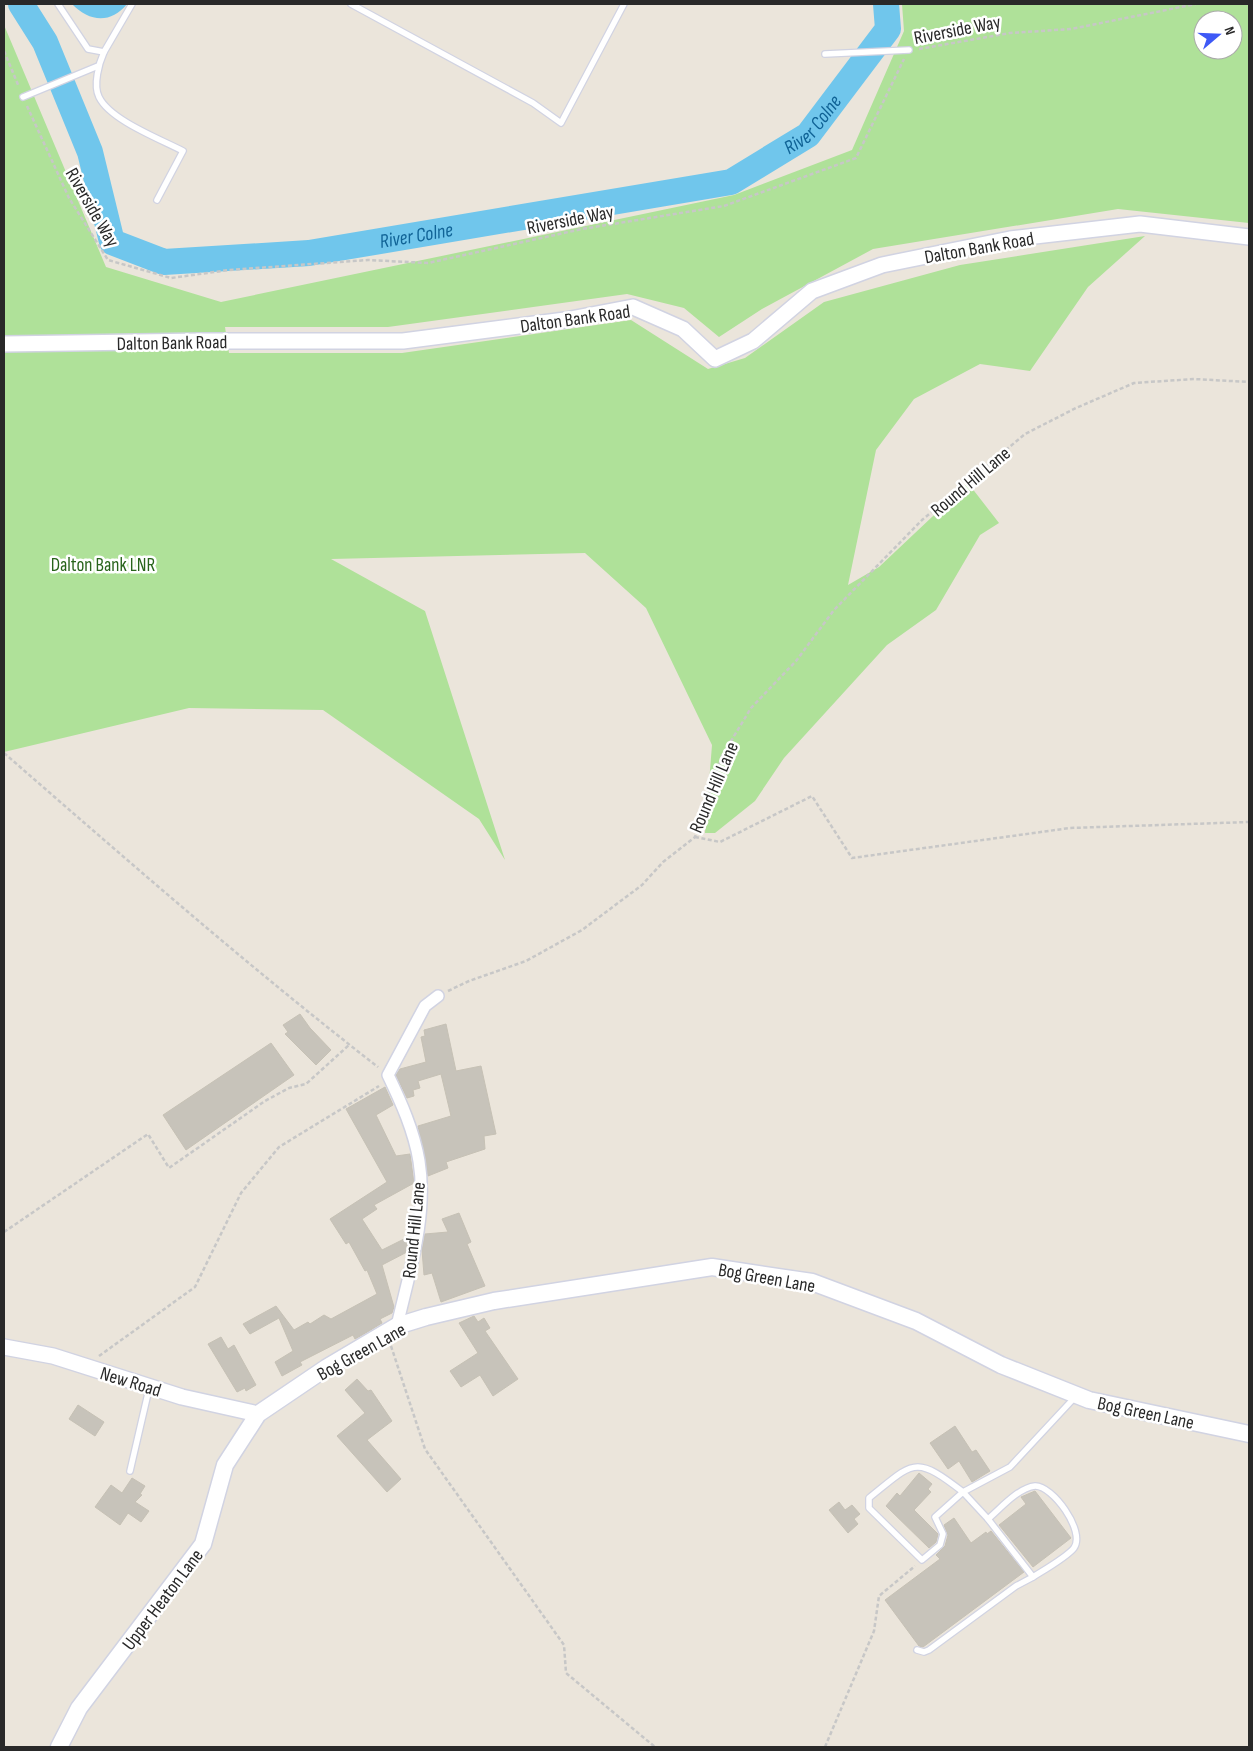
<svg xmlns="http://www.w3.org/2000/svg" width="1253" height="1751" viewBox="0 0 1253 1751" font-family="'Sofia Sans Condensed',sans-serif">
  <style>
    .green { fill: #afe199; fill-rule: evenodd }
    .water { fill: #70c6ec }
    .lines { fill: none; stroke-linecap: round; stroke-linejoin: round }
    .river { stroke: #70c6ec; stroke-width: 26 }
    .building { fill: #c7c3ba; stroke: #c6c1b5 }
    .service-casing { stroke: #d1d3e2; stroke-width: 8 }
    .minor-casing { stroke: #d1d3e2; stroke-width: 14 }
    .tertiary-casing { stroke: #d1d3e2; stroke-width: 18 }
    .secondary-casing { stroke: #d1d3e2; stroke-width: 19 }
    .path { stroke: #c7c7c7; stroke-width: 2.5; stroke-dasharray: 4 2.5; stroke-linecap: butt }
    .service { stroke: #fff; stroke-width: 5.5 }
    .minor { stroke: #fff; stroke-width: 11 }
    .tertiary { stroke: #fff; stroke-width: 15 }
    .secondary { stroke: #fff; stroke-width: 16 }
    .labels { text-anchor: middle; stroke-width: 5; stroke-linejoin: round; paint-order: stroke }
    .street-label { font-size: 19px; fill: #292929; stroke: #fff }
    .park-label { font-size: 19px; fill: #28641b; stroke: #fff }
    .water-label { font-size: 20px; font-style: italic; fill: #106396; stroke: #fff }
  </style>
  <rect width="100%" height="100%" fill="#ebe5db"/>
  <!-- green -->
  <path class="green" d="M902,4H1249V223L1118,209L873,249L762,309L719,337L684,308L627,294L388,327H225L229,353H402L631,320L708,369L745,358L824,302L960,265L1145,236L1088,287L1030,371L980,364L914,399L876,450L848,585L879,567L968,483L999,523L980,535L936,610L887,645L784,758L755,801L715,833H705L712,745L646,608L585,553L331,559L425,611L505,860L479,819L323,710L189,708L4,752V25L106,267L221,302L734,195L852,150L904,31ZM1203,20H1233V50H1203Z"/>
  <!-- water -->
  <path class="water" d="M72,4H127C111,24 89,22 72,4Z"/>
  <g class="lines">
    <!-- river -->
    <path class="river" id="s1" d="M21,4L45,42L90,152L112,242L164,262L309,253L731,182L808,135L888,29L886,4"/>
  </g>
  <!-- building -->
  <g class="building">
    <path d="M300,1014L310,1028L331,1050L316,1065L285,1034L288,1032L283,1025Z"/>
    <path d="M446,1024L456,1071L481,1066L496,1134L484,1136L485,1149L446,1162L448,1168L428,1176L418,1126L451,1116L441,1074L418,1081L420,1088L413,1090L414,1096L407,1098L396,1075L400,1069L426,1062L421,1037L425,1036L424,1030Z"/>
    <path d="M271,1043L294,1075L186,1150L163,1115Z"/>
    <path d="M385,1087L393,1105L376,1115L396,1156L410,1154L414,1183L374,1205L377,1209L362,1219L382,1250L410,1236L407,1252L382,1265L394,1307L392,1313L380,1319L382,1323L369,1331L355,1339L353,1335L300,1362L302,1365L282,1376L275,1362L293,1351L279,1318L250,1334L243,1324L276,1306L294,1330L308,1322L310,1324L324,1315L331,1319L377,1294L367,1270L365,1271L349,1242L346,1244L330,1219L387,1182L346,1109Z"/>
    <path d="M459,1213L471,1242L467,1244L485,1286L441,1302L432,1273L424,1275L422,1250L425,1234L448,1232L442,1219Z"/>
    <path d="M474,1316L478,1322L484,1318L490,1328L485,1331L518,1379L493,1396L480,1375L461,1387L450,1371L478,1353L459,1323Z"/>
    <path d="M221,1337L228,1349L234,1345L256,1385L246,1391L245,1388L237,1392L208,1344Z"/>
    <path d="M357,1379L368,1391L371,1390L392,1421L367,1440L401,1479L387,1492L337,1436L365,1413L345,1390Z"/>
    <path d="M78,1405L104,1422L95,1436L69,1419Z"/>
    <path d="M955,1426L972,1452L976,1450L990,1471L972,1482L959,1461L948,1469L930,1443Z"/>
    <path d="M919,1473L932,1484L928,1489L931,1492L914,1510L938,1534L936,1542L929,1548L886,1506L897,1493L900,1496Z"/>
    <path d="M132,1478L145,1486L140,1494L142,1495L135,1502L149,1511L141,1522L128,1513L120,1525L95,1507L111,1485L122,1493Z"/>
    <path d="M1035,1491L1071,1538L1033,1567L999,1525L1026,1504L1021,1497Z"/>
    <path d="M839,1502L845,1510L852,1505L860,1514L854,1519L858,1524L848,1533L829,1510Z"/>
    <path d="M954,1518L971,1543L986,1532L987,1534L991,1531L1024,1572L923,1647L919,1646L885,1600L940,1559L936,1555L945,1546L948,1535L944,1525Z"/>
  </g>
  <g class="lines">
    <!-- service casing -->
    <g class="service-casing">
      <g id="service">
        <path d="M58,4L88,49L104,52L132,4"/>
        <path d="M351,4L533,103L561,123L624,4"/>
        <path d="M104,52C99,63 93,85 99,97C110,120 160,139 183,151L157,200"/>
        <path d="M825,54L909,50"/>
        <path d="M23,97L98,66"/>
        <path d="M130,1471L149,1389"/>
        <path d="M988,1519C1001,1508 1018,1488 1035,1486C1052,1485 1086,1531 1074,1548C1067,1557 1044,1570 1033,1577"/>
        <path d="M917,1650L924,1652L929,1650L1016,1586L1033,1577L988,1519L963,1492L935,1517L943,1534L940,1545L922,1560L869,1508V1498C914,1462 914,1454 963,1492L1010,1467L1076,1396"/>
      </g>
    </g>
    <!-- minor casing -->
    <g class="minor-casing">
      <path id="minor" d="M397,1326C409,1273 428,1216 419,1161C414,1131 401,1102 388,1075L425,1006L438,996"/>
    </g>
    <!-- tertiary casing -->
    <g class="tertiary-casing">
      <g id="tertiary">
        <path d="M4,344L203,341H403L565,320L633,307L683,329L715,359L753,341L812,291L882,265L1010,239L1140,224L1249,237"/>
        <path d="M4,1347L53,1356L182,1397L258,1414"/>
      </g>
    </g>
    <!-- secondary casing -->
    <g class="secondary-casing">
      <path id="secondary" d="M59,1747L79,1708L203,1544L225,1465L258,1414L326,1368L397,1326L426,1317L494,1301L712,1267L812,1282L916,1321L1001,1365L1089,1400L1249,1434"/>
    </g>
    <!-- path -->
    <g class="path">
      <path d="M919,49L1010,33L1071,29L1196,4"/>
      <path d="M4,51L19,87"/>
      <path d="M27,106L69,198L108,260L171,278L229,270L368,260L428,263L582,229L724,206L856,158L904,59"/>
      <path d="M4,753C127,860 249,967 378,1067"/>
      <path d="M695,837L720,842L812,796L852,858L1070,828L1249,822"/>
      <path d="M448,991L469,981L526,961L582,930L642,885L663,862L695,837L722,756L751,708L796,661L834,610L922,520L1025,434L1076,408L1134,383L1194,379L1249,382"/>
      <path d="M4,1232L148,1134L169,1168L265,1101L289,1088L306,1084L349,1045"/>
      <path d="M391,1346L425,1449L564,1645L566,1673L655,1747"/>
      <path d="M99,1356L195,1287L241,1193L279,1147L379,1086"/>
      <path d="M825,1747L874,1631L879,1596L915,1566"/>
    </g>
    <!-- service -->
    <use href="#service" class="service"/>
    <!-- minor -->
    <use href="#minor" class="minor"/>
    <!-- tertiary -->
    <use href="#tertiary" class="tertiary"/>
    <!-- secondary -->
    <use href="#secondary" class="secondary"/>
  </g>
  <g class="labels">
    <!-- street labels -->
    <g class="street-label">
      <text transform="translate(957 29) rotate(-11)" y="7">Riverside Way</text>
      <text transform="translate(93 207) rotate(60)" y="7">Riverside Way</text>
      <text transform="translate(570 219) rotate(-11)" y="7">Riverside Way</text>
      <text transform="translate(979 247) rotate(-10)" y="7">Dalton Bank Road</text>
      <text transform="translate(575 318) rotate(-8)" y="7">Dalton Bank Road</text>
      <text transform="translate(172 342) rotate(-1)" y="7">Dalton Bank Road</text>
      <text transform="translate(970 481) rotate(-40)" y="7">Round Hill Lane</text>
      <text transform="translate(713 787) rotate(-67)" y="7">Round Hill Lane</text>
      <text transform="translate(413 1230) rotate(-84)" y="7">Round Hill Lane</text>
      <text transform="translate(767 1277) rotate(10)" y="7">Bog Green Lane</text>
      <text transform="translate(361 1351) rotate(-29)" y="7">Bog Green Lane</text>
      <text transform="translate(131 1381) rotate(17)" y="7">New Road</text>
      <text transform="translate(1146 1412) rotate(12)" y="7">Bog Green Lane</text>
      <text transform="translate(162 1599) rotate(-53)" y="7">Upper Heaton Lane</text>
    </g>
    <!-- park labels -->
    <g class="park-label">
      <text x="103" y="571">Dalton Bank LNR</text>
    </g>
    <!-- water labels -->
    <g class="water-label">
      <text dy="7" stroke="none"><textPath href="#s1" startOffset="986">River Colne</textPath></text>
      <text dy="7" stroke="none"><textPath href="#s1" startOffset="566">River Colne</textPath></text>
    </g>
  </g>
  <!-- border -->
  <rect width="1253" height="1751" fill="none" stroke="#292929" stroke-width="10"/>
  <!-- north arrow -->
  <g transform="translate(1218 35) rotate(71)"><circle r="24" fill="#ffffff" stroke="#a9a9a9"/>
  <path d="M0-4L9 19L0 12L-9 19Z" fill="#3e59f6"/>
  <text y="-8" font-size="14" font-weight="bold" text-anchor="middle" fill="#292929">N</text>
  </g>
</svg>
